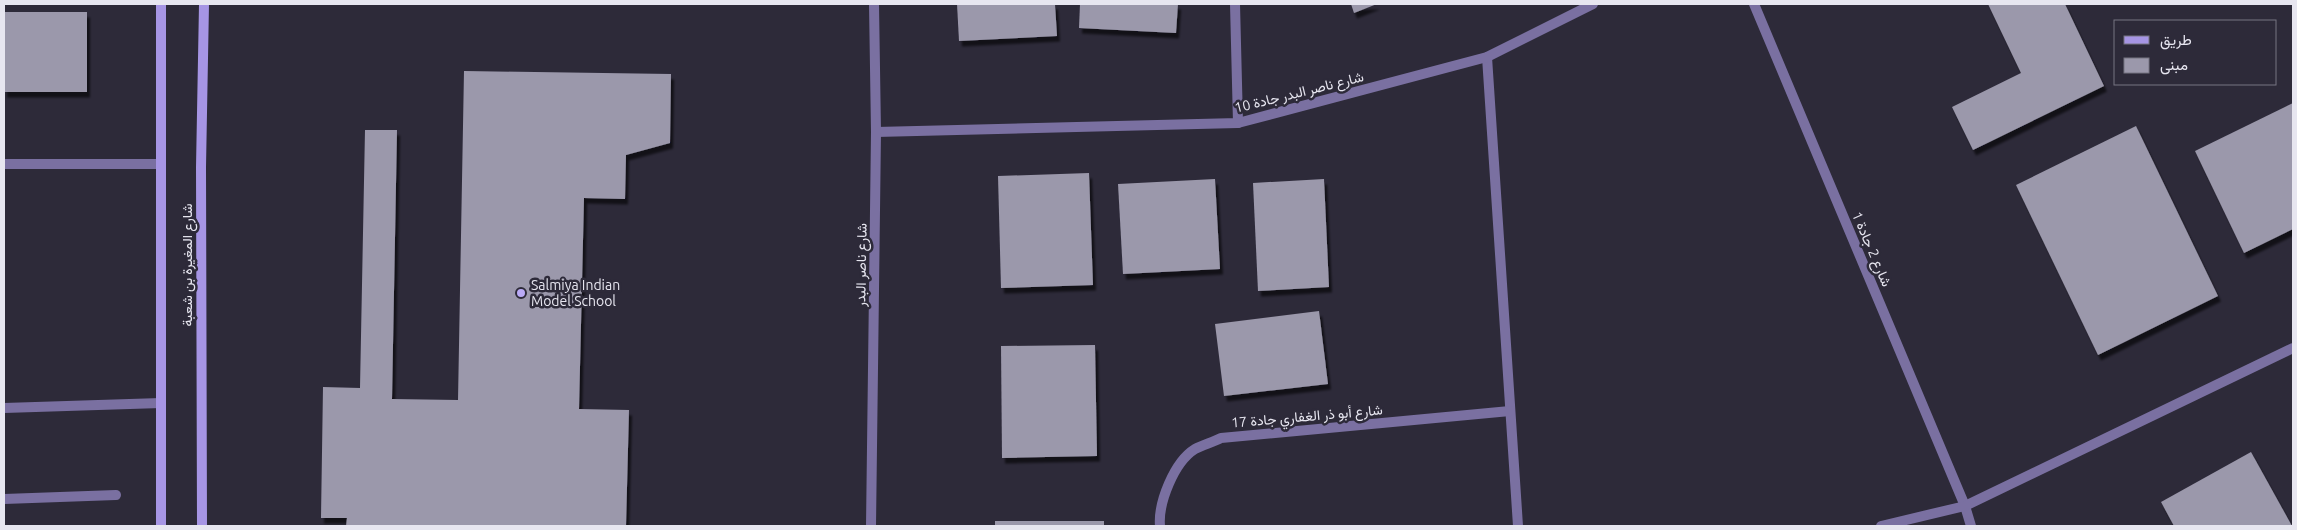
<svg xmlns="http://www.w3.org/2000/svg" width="2297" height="530" viewBox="0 0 2297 530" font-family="Ubuntu,Vazirmatn,sans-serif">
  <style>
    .building { fill: #9b98ab; filter: url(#shadow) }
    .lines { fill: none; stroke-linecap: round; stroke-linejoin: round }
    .service { stroke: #7a70a1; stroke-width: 10 }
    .minor { stroke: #7a70a1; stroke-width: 10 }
    .secondary { stroke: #a695e4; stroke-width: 10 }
    .poi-dot { fill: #baaaf6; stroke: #2d2a39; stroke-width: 2 }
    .labels { text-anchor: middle; stroke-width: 5; stroke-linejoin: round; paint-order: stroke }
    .street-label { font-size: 14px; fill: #e7e6f0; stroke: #2d2a39 }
    .poi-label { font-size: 14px; fill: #e7e6f0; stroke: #2d2a39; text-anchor: start }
  </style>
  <defs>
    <filter id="shadow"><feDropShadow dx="3" dy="5.5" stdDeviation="1" flood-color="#0009"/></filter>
  </defs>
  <rect width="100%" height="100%" fill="#2d2a39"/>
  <!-- building -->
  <g class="building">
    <path d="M957,4H1055L1057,36L959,41Z"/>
    <path d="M1080,4H1178L1176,33L1079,28Z"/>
    <path d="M1351,4H1377L1354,13Z"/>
    <path d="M1988,4H2065L2104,86L1973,150L1952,107L2021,73Z"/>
    <rect x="4" y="12" width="83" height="80"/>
    <path d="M464,71L671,74L670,143L626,155L625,199L584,198L579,409L629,410L626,526H346L347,518H321L323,387L360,388L365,130H397L392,399L458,400Z"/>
    <path d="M2293,103V229L2244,253L2195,151Z"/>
    <path d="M2136,126L2218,296L2098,355L2016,185Z"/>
    <path d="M1089,173L1093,285L1001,288L998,176Z"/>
    <path d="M1215,179L1220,269L1123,274L1118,184Z"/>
    <path d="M1324,179L1329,287L1258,291L1253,183Z"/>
    <path d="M1319,311L1328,384L1224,396L1215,324Z"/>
    <path d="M1095,345L1097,456L1002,458L1001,346Z"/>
    <path d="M2251,452L2292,526H2174L2161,502Z"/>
    <rect x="995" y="521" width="109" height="5"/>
  </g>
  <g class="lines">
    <!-- service -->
    <path class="service" d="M4,499L116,495"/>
    <!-- minor -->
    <g class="minor">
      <path d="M1235,4L1238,123"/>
      <path d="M1754,4L1965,506L1971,526"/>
      <path d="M1487,57L1518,526"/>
      <path d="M876,132L1238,123L1487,57L1593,4"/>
      <path d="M4,164H160"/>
      <path d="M4,408L161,403"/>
      <path d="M871,526L876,132L874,4"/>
      <path d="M1160,526C1158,503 1174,462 1195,449C1203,445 1213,442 1221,438L1510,411"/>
      <path d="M1881,526L1965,506L2293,348"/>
    </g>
    <!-- secondary -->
    <g class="secondary">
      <path d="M161,526V4"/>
      <path d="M202,526L201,167L204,4"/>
    </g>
  </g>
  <!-- markers -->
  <circle class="poi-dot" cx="521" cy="293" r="5"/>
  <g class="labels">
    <!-- street labels -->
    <g class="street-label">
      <text transform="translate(1299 92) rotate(-14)" y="5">شارع ناصر البدر جادة 10</text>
      <text transform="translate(1872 249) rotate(67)" y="5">شارع 2 جادة 1</text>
      <text transform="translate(187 265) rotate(-90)" y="5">شارع المغيرة بن شعبة</text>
      <text transform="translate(861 265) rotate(-89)" y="5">شارع ناصر البدر</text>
      <text transform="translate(1307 416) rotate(-5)" y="5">شارع أبو ذر الغفاري جادة 17</text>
    </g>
    <!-- poi labels -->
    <g class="poi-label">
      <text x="531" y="290">Salmiya Indian<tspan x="531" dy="16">Model School</tspan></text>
    </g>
  </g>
  <!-- border -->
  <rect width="2297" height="530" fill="none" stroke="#e7e6f0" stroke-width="10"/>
  <!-- legend -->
  <rect x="2114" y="20" width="162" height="65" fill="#2d2a39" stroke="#777582"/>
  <rect x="2124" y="36" width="25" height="8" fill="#a695e4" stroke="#777582"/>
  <text x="2160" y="45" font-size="15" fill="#e7e6f0">طريق</text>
  <rect x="2124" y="58" width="25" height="15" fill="#9b98ab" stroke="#777582"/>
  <text x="2160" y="70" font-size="15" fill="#e7e6f0">مبنى</text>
</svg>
